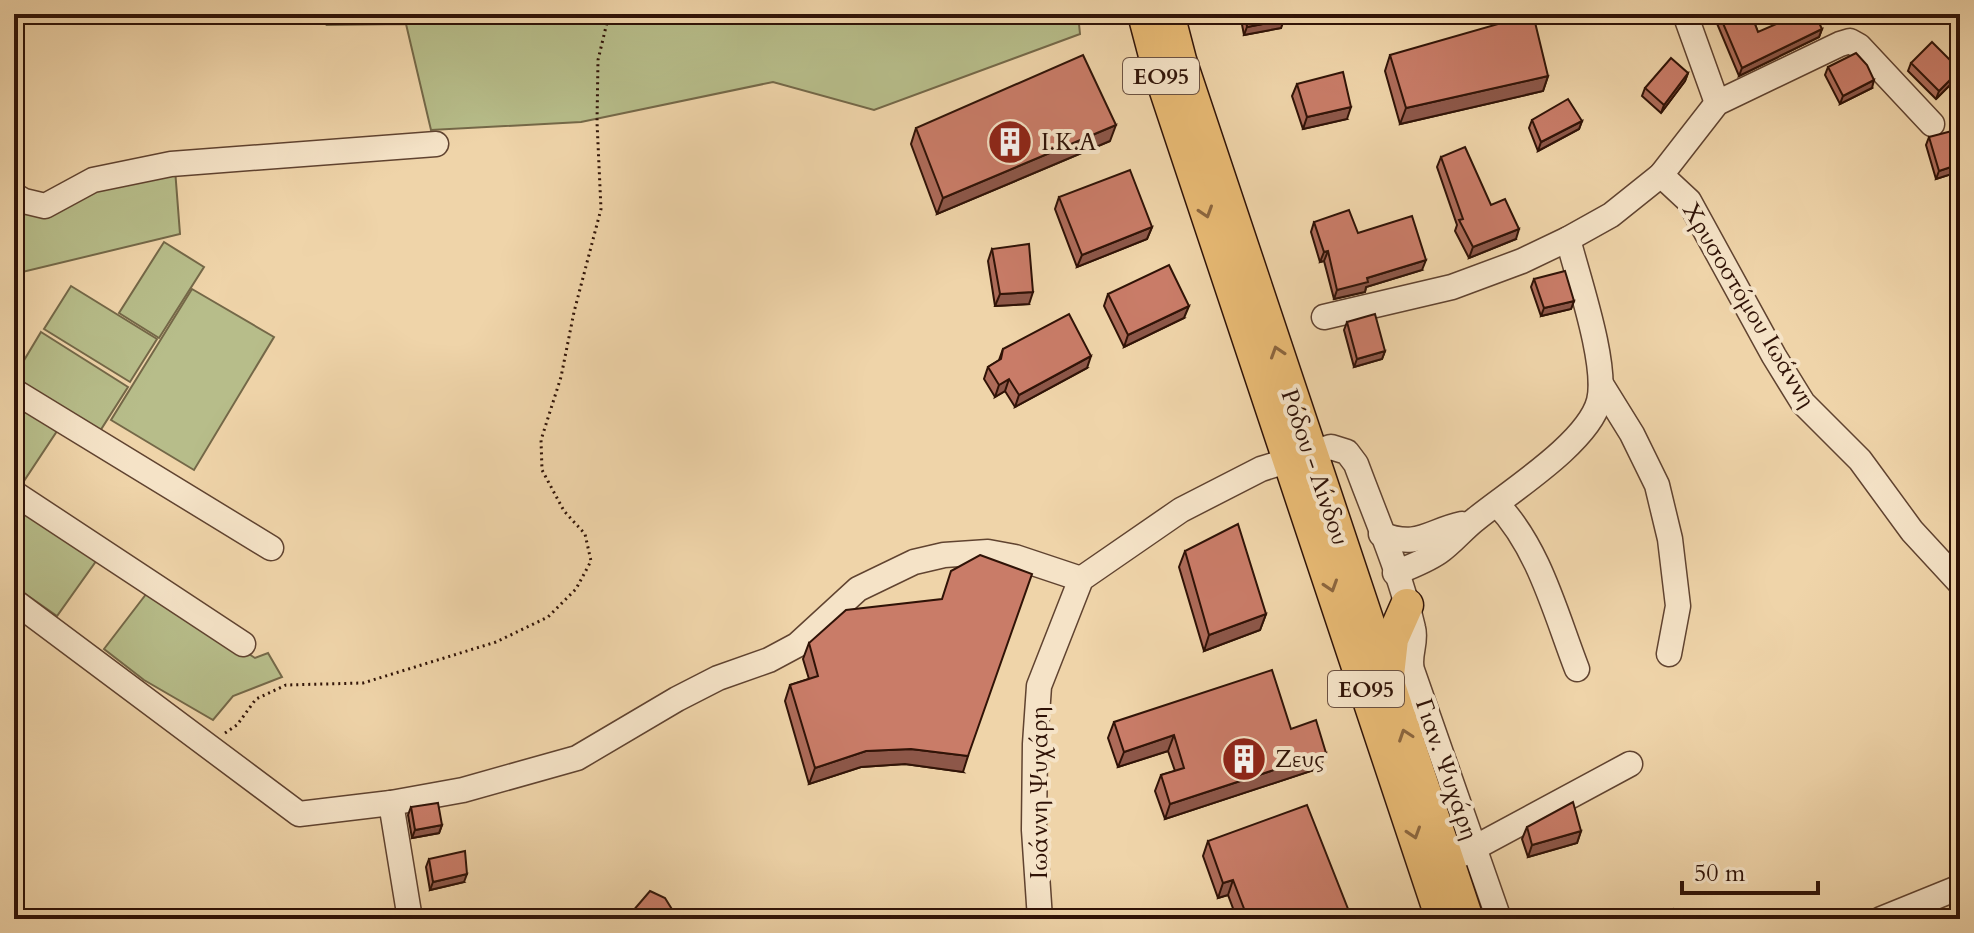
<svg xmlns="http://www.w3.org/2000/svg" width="1974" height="933" viewBox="0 0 1974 933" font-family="Cardo,serif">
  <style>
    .green { fill: #b7bd8a; stroke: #746848; stroke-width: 2 }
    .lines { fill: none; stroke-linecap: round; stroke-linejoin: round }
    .minor-casing { stroke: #604330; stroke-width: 27 }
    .major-casing { stroke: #301307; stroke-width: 35 }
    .path { stroke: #301307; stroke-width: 3; stroke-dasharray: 2 4; stroke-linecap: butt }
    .minor { stroke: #f5e3c7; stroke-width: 24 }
    .major { stroke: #e8ba74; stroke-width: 32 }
    .wall { fill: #ad6b59; stroke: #301307; stroke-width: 2 }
    .shaded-wall { fill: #8d5749; stroke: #301307; stroke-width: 2 }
    .building { fill: #c97c68; stroke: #301307; stroke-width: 2 }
    .oneway { stroke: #8c663e }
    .labels { text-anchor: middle; stroke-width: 8; stroke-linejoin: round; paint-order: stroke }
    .shield { fill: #f5e3c7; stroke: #6b5141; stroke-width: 2 }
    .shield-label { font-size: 22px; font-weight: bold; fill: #301307 }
    .poi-label { font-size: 24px; fill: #301307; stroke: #f5e3c7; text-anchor: start }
    .street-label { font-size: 24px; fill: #301307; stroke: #f5e3c7 }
  </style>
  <rect width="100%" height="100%" fill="#efd4a9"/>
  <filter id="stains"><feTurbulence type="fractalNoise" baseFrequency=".0025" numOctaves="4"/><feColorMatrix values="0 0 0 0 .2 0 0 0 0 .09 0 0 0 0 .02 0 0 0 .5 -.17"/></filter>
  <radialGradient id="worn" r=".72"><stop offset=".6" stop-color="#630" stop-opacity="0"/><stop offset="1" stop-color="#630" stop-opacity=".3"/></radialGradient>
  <!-- green -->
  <g class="green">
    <path d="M332,14H1078L1080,34L874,110L773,82L581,122L431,130L406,24L327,25Z"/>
    <path d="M175,169L180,234L14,274V201Z"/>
    <path d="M164,242L204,267L159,338L119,313Z"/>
    <path d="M71,286L157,339L130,382L44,329Z"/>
    <path d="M192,289L274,337L194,470L111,420Z"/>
    <path d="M41,332L128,387L100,431L14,377Z"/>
    <path d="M14,397L61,425L18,490L14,487Z"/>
    <path d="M14,500L99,557L57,616L14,586Z"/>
    <path d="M150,589L255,658L268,653L282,677L233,696L213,720L144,680L104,649Z"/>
  </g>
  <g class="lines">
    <!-- minor casing -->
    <g class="minor-casing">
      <g id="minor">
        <path d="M1685,14L1717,103"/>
        <path d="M1661,175L1689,201L1774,356L1803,403L1860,460L1912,531L1960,583"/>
        <path d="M14,195L24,201L45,206L93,180L171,164L436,144"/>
        <path d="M1324,317L1452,287L1522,261L1568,239L1611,215L1661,175L1717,103L1840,44L1850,41L1859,46L1932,124"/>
        <path d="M1601,384L1632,434L1657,485L1670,539L1678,606L1669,654"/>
        <path d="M14,391L271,548"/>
        <path d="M14,493L243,644"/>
        <path d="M1497,504C1539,548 1555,612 1577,669"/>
        <path d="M1381,534C1418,549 1429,531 1462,524"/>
        <path d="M1395,573C1410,567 1426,561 1439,552C1453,542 1463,529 1476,519C1509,492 1588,443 1599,401C1608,365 1578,278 1568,239"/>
        <path d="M14,601L299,814L391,803L463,790L577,758L677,699L718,678L769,660L797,645L858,589L914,562L944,555L988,552L1015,557L1081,579"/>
        <path d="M391,803L410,919"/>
        <path d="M1463,854L1630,764"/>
        <path d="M1040,919L1034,830L1035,744L1039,686L1081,579L1181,510L1261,469L1331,447L1347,452L1356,464C1376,518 1400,572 1413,628C1417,642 1408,655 1412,670L1499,919"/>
        <path d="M1881,919L1960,887"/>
      </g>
    </g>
    <!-- major casing -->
    <g class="major-casing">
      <g id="major">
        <path d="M1144,14L1158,67L1442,919"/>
        <path d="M1168,14L1180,60L1467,919"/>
        <path d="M1388,675L1392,639L1407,605"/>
      </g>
    </g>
    <!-- path -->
    <path class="path" d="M225,733L237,725L256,699L286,685L363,683L496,642L548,617L576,589L591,561L585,534L564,511L542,470L541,440L561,377L574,312L601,209L597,122L598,60L609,14"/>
    <!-- minor -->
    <use href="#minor" class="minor"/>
    <!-- major -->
    <use href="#major" class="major"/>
  </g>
  <!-- wall -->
  <g class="wall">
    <path d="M1240,14H1283L1281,28L1244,35Z"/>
    <path d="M1713,14H1751L1758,32L1822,29L1819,37L1739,76Z"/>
    <path d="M1390,55L1548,76L1543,91L1400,124L1385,71Z"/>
    <path d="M1911,63L1957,78L1936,99L1908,71Z"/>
    <path d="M1828,67L1872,88L1840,104L1825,75Z"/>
    <path d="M1688,73L1685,81L1661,113L1642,96L1645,88Z"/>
    <path d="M1297,84L1347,119L1303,129L1292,96Z"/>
    <path d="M1532,120L1582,121L1579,129L1538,151L1529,128Z"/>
    <path d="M916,128L1110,141L937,214L911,144Z"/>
    <path d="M1929,137L1960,160V167L1958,172L1936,179L1926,145Z"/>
    <path d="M1441,157L1491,205L1516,239L1469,258L1455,231L1457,225L1437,167Z"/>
    <path d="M1059,197L1152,227L1147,239L1077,267L1055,209Z"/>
    <path d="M1314,222L1358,233L1422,270L1366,287L1365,292L1334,299L1324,261L1320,262L1311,232Z"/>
    <path d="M992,249L1029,304L995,306L988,261Z"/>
    <path d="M1534,279L1574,301L1571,309L1541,316L1531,287Z"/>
    <path d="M1108,294L1184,318L1124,347L1104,306Z"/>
    <path d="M1347,322L1385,351L1382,359L1354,367L1344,330Z"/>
    <path d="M1003,349L1087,368L1015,407L1005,391L995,397L984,379L988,367L999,360Z"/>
    <path d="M1185,551L1266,614L1260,630L1204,651L1179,567Z"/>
    <path d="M809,643L963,772L905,764L861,767L809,784L785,701L790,685L809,679L803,659Z"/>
    <path d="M1114,722L1291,729L1320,768L1165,819L1155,791L1161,775L1175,771L1168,751L1118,767L1108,738Z"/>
    <path d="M411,807L442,825L439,833L412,838L408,815Z"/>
    <path d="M1527,827L1581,831L1577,843L1528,857L1522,839Z"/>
    <path d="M1208,841L1352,919H1237L1228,895L1218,898L1203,856Z"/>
    <path d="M429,859L464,882L430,890L426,867Z"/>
  </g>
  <!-- shaded-wall -->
  <g class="shaded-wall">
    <path d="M1284,20L1281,28L1244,35L1247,27Z"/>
    <path d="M1822,29L1819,37L1739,76L1742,68Z"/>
    <path d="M1960,70L1957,78L1936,99L1939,91Z"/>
    <path d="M1688,73L1685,81L1661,113L1664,105Z"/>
    <path d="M1548,76L1543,91L1400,124L1406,108Z"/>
    <path d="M1874,80L1872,88L1840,104L1843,96Z"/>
    <path d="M1351,107L1347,119L1303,129L1307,117Z"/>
    <path d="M1582,121L1579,129L1538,151L1541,142Z"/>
    <path d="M1116,125L1110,141L937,214L943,198Z"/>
    <path d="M1960,164L1958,172L1936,179L1939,171Z"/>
    <path d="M1152,227L1147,239L1077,267L1082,255Z"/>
    <path d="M1519,229L1516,239L1469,258L1473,247Z"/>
    <path d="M1328,251L1324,261L1320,262L1324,252Z"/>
    <path d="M1426,260L1422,270L1366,287L1365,292L1334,299L1337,290L1367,278Z"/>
    <path d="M1033,292L1029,304L995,306L1000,294Z"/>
    <path d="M1574,301L1571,309L1541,316L1544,308Z"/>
    <path d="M1189,306L1184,318L1124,347L1128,335Z"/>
    <path d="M1385,351L1382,359L1354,367L1357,359Z"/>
    <path d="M1091,356L1087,368L1015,407L1019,395Z"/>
    <path d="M1009,379L1005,391L995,397L999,385Z"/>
    <path d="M1266,614L1260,630L1204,651L1209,635Z"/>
    <path d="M1174,735L1168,751L1118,767L1124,752Z"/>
    <path d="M911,749L968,756L963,772L905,764L861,767L809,784L815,768L866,751Z"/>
    <path d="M1326,753L1320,768L1165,819L1170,804Z"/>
    <path d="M442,825L439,833L412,838L415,830Z"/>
    <path d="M1581,831L1577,843L1528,857L1532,845Z"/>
    <path d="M467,874L464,882L430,890L433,882Z"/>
    <path d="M1233,880L1228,895L1218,898L1223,883Z"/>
  </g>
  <!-- building -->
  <g class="building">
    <path d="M1245,14H1283L1284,20L1247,27Z"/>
    <path d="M1533,14L1548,76L1406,108L1390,55Z"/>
    <path d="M1719,14H1751L1758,32L1799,14H1815L1822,29L1742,68Z"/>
    <path d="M1932,42L1960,70L1939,91L1911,63Z"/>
    <path d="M1856,53L1867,65L1874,80L1843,96L1828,67Z"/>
    <path d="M1083,55L1116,125L943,198L916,128Z"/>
    <path d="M1671,58L1688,73L1664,105L1645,88Z"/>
    <path d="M1343,72L1351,107L1307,117L1297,84Z"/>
    <path d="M1568,99L1582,121L1541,142L1532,120Z"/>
    <path d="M1952,131L1960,160V164L1939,171L1929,137Z"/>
    <path d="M1465,147L1491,205L1505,199L1519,229L1473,247L1459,220L1463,219L1441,157Z"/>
    <path d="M1130,170L1152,227L1082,255L1059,197Z"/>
    <path d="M1349,210L1358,233L1412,216L1426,260L1367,278L1368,282L1337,290L1328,251L1324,252L1314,222Z"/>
    <path d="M1029,244L1033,292L1000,294L992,249Z"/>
    <path d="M1169,265L1189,306L1128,335L1108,294Z"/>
    <path d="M1565,271L1574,301L1544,308L1534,279Z"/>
    <path d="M1069,314L1091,356L1019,395L1009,379L999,385L988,367L1001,359L1003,349Z"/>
    <path d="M1375,314L1385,351L1357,359L1347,322Z"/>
    <path d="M1238,524L1266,614L1209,635L1185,551Z"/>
    <path d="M980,555L1032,574L968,756L911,749L866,751L815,768L790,685L818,676L809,643L846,610L942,599L951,571Z"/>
    <path d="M1272,670L1291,729L1316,720L1326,753L1170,804L1161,775L1184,768L1174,735L1124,752L1114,722Z"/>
    <path d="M1573,802L1581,831L1532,845L1527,827Z"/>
    <path d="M438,803L442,825L415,830L411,807Z"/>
    <path d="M1307,805L1352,919H1248L1233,880L1223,883L1208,841Z"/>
    <path d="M465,851L467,874L433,882L429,859Z"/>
    <path d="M650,891L665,898L678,919H626Z"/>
    <path d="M1673,909L1676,919H1640Z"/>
  </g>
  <!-- one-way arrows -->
  <defs><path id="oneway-chevron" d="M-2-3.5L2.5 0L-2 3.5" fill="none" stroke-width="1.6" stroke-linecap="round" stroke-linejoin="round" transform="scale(2)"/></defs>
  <g class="oneway">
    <use href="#oneway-chevron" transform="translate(1206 212) rotate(72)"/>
    <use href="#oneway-chevron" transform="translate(1277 352) rotate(-108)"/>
    <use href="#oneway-chevron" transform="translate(1331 586) rotate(72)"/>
    <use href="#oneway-chevron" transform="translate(1405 735) rotate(-109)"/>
    <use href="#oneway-chevron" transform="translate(1414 833) rotate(72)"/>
  </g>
  <!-- icons -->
  <defs>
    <g id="building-disc" transform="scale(2.3)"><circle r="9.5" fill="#8f2418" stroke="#f5e3c7"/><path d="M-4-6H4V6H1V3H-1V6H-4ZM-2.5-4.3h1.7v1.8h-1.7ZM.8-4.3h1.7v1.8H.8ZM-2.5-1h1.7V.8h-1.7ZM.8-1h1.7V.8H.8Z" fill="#fff"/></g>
  </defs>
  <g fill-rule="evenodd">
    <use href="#building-disc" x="1010" y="142"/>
    <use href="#building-disc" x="1244" y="759"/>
  </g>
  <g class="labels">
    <!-- shield labels -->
    <g class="shield">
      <rect x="1123" y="58" width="76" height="36" rx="6"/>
      <rect x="1328" y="671" width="76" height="36" rx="6"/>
    </g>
    <g class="shield-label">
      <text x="1161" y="84">ΕΟ95</text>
      <text x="1366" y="697">ΕΟ95</text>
    </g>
    <!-- poi labels -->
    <g class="poi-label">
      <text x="1041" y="150">Ι.Κ.Α</text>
      <text x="1275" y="767">Ζευς</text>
    </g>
    <!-- street labels -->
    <g class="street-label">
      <text transform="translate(1749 305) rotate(59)" y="8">Χρυσοστόμου Ιωάννη</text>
      <text transform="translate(1315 467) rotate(71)" y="8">Ρόδου - Λίνδου</text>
      <text transform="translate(1447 769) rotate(71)" y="8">Γιαν. Ψυχάρη</text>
      <text transform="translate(1039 793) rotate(-90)" y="8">Ιωάννη Ψυχάρη</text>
    </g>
  </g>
  <!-- margin -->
  <rect width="1974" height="933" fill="none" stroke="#efd4a9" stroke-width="48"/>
  <rect x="16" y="16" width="1942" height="901" fill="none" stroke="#301307" stroke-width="4"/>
  <rect x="24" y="24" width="1926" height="885" fill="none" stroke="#301307" stroke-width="2"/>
  <!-- scale -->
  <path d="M1682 881v12h136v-12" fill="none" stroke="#301307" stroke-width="4"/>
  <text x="1694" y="881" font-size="24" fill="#301307" stroke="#f5e3c7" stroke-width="6" paint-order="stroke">50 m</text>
  <rect width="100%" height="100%" filter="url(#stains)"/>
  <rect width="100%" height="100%" fill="url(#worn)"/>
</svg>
